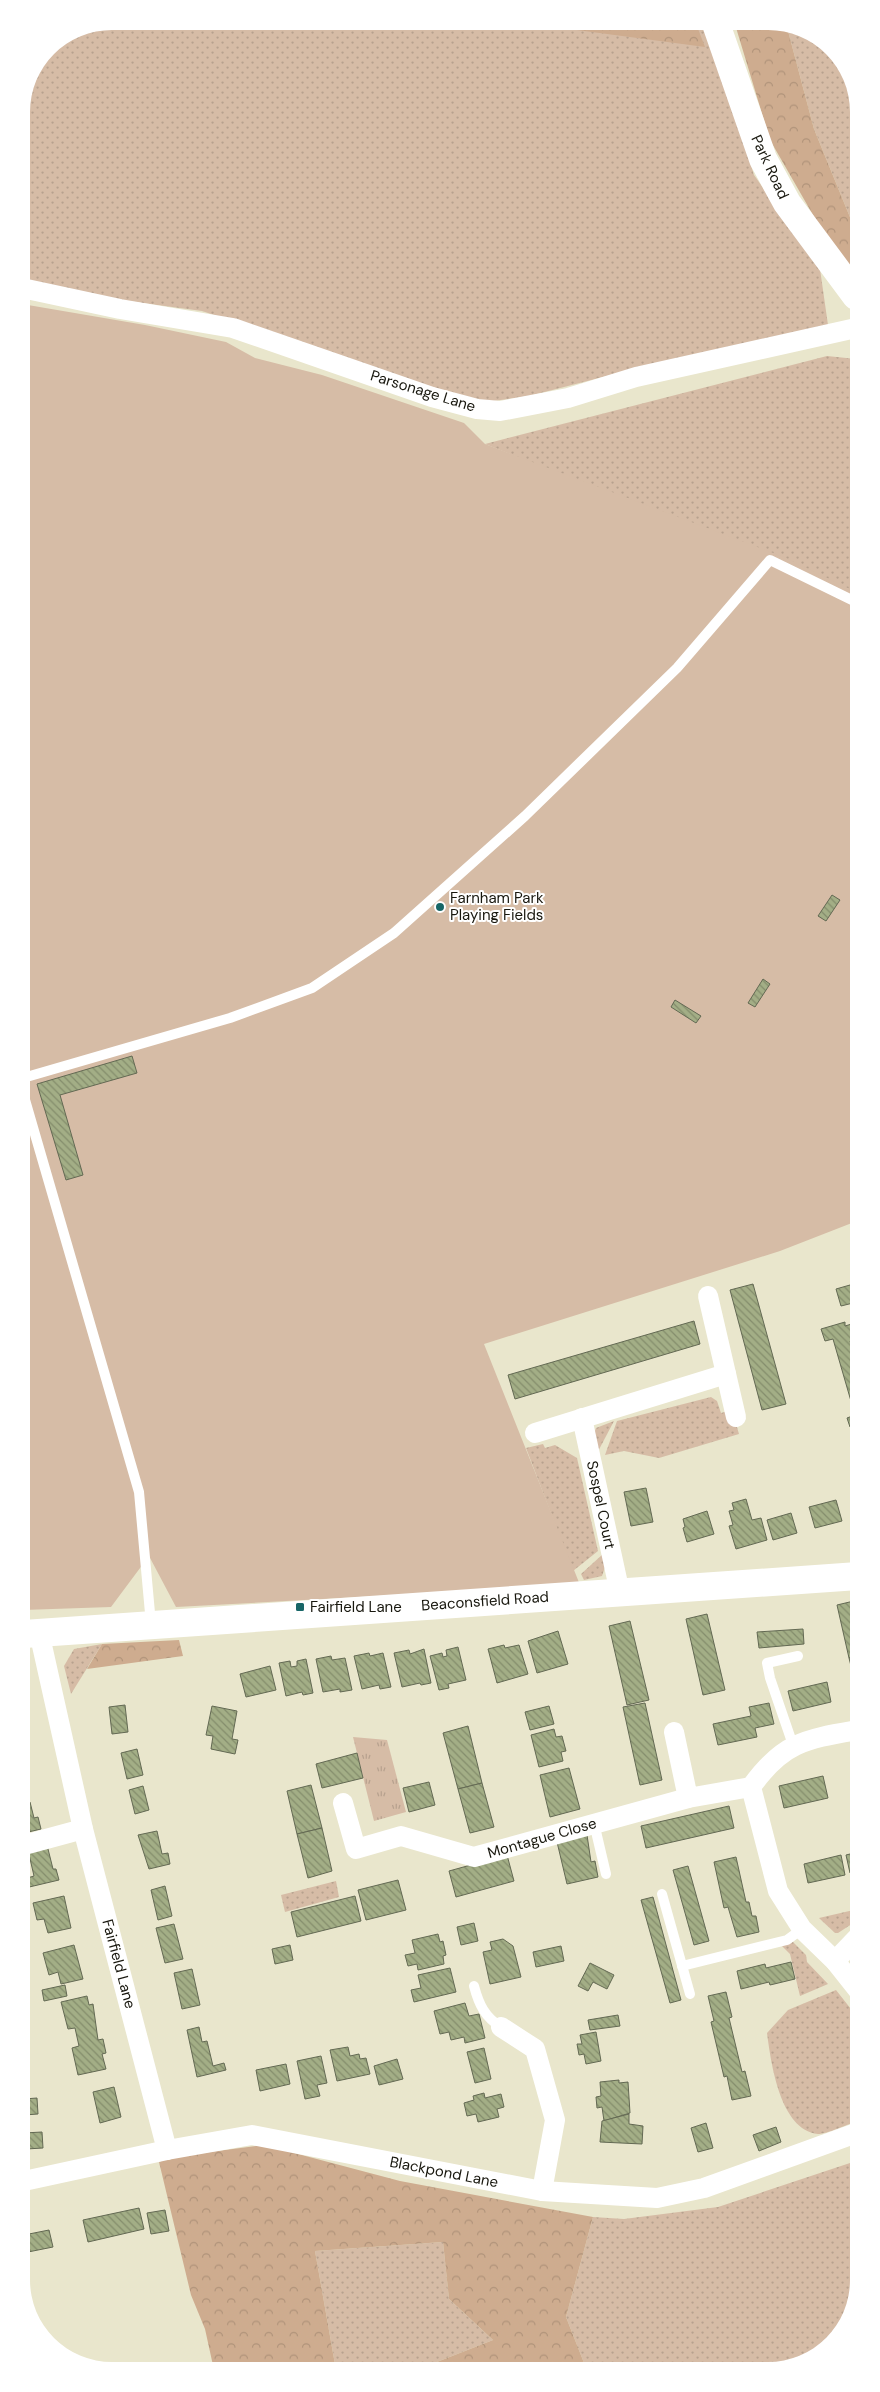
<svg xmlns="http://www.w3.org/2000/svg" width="880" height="2392" viewBox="0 0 880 2392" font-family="'DM Sans',sans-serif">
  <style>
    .grass { fill: url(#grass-dots) }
    .forest { fill: url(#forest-crowns) }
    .park { fill: url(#park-tufts) }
    .garden { fill: #d6bca6 }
    .building { fill: url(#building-back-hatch); stroke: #636953 }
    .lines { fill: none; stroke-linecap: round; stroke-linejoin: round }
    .service { stroke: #fff; stroke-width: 10 }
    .minor { stroke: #fff; stroke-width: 20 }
    .secondary { stroke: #fff; stroke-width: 28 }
    .primary { stroke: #fff; stroke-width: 28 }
    .poi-dot { fill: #176667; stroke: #fff; stroke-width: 2 }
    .labels { text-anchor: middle; stroke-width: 4; stroke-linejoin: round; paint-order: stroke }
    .street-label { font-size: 15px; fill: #18170e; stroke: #fff }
    .poi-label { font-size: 15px; fill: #18170e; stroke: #fff; text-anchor: start }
  </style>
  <defs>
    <pattern id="grass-dots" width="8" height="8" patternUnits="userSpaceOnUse" patternTransform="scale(1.25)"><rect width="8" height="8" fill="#d6bca6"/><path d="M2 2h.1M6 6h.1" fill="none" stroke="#b7a18e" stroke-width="1.8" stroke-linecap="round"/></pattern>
    <pattern id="forest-crowns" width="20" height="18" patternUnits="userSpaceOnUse" patternTransform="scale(1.25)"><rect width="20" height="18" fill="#ceac8f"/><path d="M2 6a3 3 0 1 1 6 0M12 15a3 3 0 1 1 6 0" fill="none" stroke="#b0937a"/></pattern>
    <pattern id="park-tufts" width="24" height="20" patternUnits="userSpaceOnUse" patternTransform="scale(1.25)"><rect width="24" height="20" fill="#d6bca6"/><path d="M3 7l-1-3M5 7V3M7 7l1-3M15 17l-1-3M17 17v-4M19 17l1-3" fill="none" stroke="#b7a18e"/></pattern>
    <pattern id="building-back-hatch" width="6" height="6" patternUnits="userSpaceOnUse" patternTransform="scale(1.25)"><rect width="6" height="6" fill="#a3ae86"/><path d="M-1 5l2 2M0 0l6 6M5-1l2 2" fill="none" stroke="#848d6c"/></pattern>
  </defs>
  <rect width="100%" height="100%" fill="#e9e6cc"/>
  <!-- grass -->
  <g class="grass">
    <path d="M112,21H703L710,34L754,175L820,269L828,325L642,367L529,396L486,402L448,393L202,311L98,297L22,280L21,106L48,48L78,28Z"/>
    <path d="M787,27L828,44L856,88V232L814,129Z"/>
    <path d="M827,356L856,359V592L485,444Z"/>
    <path d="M711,1397L717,1401L721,1413L732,1410L739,1434L659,1458L624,1451L605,1455L617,1421Z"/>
    <path d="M614,1421L594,1459L592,1440L596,1428Z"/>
    <path d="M543,1444L545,1448L555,1445L577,1458L598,1551L573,1571L526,1448Z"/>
    <path d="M603,1554L605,1567L602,1576L584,1580L581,1574Z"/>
    <path d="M102,1644L71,1694L64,1666L74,1649Z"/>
    <path d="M336,1881L339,1897L285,1912L281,1895Z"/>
    <path d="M858,1909V1920L838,1933H835L819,1918Z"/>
    <path d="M793,1942L806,1955L807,1962L828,1984L800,1996L790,1954L780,1944Z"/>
    <path d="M836,1990L858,2018L859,2120C849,2124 827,2134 818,2134C780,2130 771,2063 767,2033L788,2010Z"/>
    <path d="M859,2160V2280L840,2335L792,2368H586L566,2317L593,2217L624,2219L718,2207Z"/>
    <path d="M443,2242L449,2299L493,2340L419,2369L336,2370L315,2251Z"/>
  </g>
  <!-- forest -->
  <g class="forest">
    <path d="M509,21H695L705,47Z"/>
    <path d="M734,21H774L787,27L814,129L856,232V283L844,269L770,140Z"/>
    <path d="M179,1640L183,1656L87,1669L102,1644Z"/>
    <path d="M264,2145L400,2181L593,2217L566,2317L586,2368L419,2369L493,2340L449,2299L443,2242L315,2251L336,2370H214L205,2329L191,2295L159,2162L171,2157Z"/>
  </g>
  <!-- park -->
  <path class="park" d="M353,1737L387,1740L406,1812L374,1821Z"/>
  <!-- garden -->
  <path class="garden" d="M22,304L145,325L226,342L255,358L322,375L464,423L485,444L784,557L856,592L857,1221L780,1251L484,1344L580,1585L176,1607L149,1556L111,1607L23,1610Z"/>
  <!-- building -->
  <g class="building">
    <path d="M832,895L840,900L826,921L818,916Z"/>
    <path d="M763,979L770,984L755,1007L748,1003Z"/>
    <path d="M675,1000L701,1016L696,1023L671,1007Z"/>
    <path d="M132,1056L137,1073L60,1095L83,1175L66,1180L37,1084Z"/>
    <path d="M857,1283V1302L841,1306L836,1289Z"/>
    <path d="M753,1284L786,1404L762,1410L730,1290Z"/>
    <path d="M694,1321L700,1344L515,1399L508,1375Z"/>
    <path d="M845,1322V1326L855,1323L857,1333V1339L850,1341L857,1366L858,1425L850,1427L847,1418L855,1415L833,1339L825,1341L821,1329Z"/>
    <path d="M646,1488L653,1522L631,1526L624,1492Z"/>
    <path d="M746,1499L752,1520L761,1518L767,1540L736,1549L729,1526L733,1525L729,1511L734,1510L732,1503Z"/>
    <path d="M836,1500L842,1521L815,1528L809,1507Z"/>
    <path d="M707,1511L714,1534L687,1542L683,1528L685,1527L683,1519Z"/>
    <path d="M791,1513L797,1533L773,1540L767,1520Z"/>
    <path d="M858,1600V1656L849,1658L837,1605Z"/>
    <path d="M707,1614L725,1690L703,1695L686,1619Z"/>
    <path d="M630,1621L649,1700L627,1705L609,1626Z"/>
    <path d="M803,1629L804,1644L759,1648L757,1632Z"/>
    <path d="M558,1631L568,1664L537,1673L528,1641Z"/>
    <path d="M504,1645L505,1648L519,1645L528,1674L497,1683L488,1649Z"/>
    <path d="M458,1647L466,1680L448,1684L449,1688L439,1690L430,1656L442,1653L443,1657L447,1656L446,1650Z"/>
    <path d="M424,1649L431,1683L421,1685L420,1683L402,1687L394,1653L409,1650L410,1654Z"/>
    <path d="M369,1653L370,1656L383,1653L391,1687L380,1689L379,1685L362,1689L354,1656Z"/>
    <path d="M331,1656L332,1660L345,1658L352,1690L340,1692V1689L323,1692L316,1659Z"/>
    <path d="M858,1656V1689L857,1690L849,1658Z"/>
    <path d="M306,1659L313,1693L303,1695L302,1692L286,1696L279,1663L290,1661L291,1667L297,1666V1661Z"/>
    <path d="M270,1666L276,1690L246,1697L240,1674Z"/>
    <path d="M827,1682L831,1702L793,1711L788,1691Z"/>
    <path d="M645,1703L662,1780L640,1785L623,1707Z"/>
    <path d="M769,1703L774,1724L755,1728L757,1737L718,1745L713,1724L751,1716L749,1707Z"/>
    <path d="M125,1705L128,1732L112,1734L109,1707Z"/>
    <path d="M212,1706L237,1711L232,1739L238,1740L235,1754L211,1749L213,1736L206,1735Z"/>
    <path d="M549,1706L554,1724L530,1730L525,1712Z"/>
    <path d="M468,1726L482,1783L458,1789L443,1733Z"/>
    <path d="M554,1729L556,1737L562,1736L566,1751L561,1752L563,1761L539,1767L531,1735Z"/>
    <path d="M858,1738V1769L852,1739Z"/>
    <path d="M137,1749L143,1775L127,1779L121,1753Z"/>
    <path d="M357,1753L363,1778L322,1788L316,1764Z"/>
    <path d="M569,1768L580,1809L550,1817L540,1775Z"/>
    <path d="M24,1776L28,1792L24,1793Z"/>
    <path d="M823,1776L828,1798L784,1808L779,1786Z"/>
    <path d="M429,1782L435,1805L409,1812L403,1788Z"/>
    <path d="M482,1783L494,1827L470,1833L458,1789Z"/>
    <path d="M311,1785L322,1828L297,1834L287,1791Z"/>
    <path d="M143,1786L149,1810L135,1814L129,1790Z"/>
    <path d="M30,1802L34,1818L38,1817L41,1829L24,1833V1804Z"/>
    <path d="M729,1806L734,1828L646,1848L641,1826Z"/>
    <path d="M322,1828L332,1871L308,1878L297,1834Z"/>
    <path d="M157,1831L162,1854L168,1853L170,1864L149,1869L138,1835Z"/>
    <path d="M587,1835L591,1862L595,1861L598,1877L567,1884L557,1842Z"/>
    <path d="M47,1845L53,1869H56L59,1880L25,1888L24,1879L34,1876L28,1850Z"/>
    <path d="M858,1852V1872L850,1873L846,1855Z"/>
    <path d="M507,1855L514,1881L456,1897L449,1871Z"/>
    <path d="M841,1855L845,1875L808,1883L804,1864Z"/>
    <path d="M736,1857L746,1902H749L752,1916H756L759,1932L737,1937L728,1907L724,1908L714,1862Z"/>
    <path d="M688,1866L709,1941L694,1945L673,1870Z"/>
    <path d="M398,1880L406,1910L366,1920L358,1890Z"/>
    <path d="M165,1886L172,1916L158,1920L151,1890Z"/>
    <path d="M64,1896L71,1928L48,1933L44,1919L37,1920L33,1903Z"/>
    <path d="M355,1896L361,1921L297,1937L291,1912Z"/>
    <path d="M653,1897L681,2000L670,2003L641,1900Z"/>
    <path d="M474,1923L478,1941L461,1945L457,1927Z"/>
    <path d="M174,1924L183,1959L165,1963L156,1928Z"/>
    <path d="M438,1934L440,1942L443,1941L446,1955L443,1956L444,1964L418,1970L417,1964L408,1966L405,1955L415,1953L412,1940Z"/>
    <path d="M503,1939L513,1946L521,1977L490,1984L483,1952L492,1950L490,1942Z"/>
    <path d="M74,1945L83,1979L61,1984L58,1972L49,1975L43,1953Z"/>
    <path d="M290,1945L293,1960L275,1964L272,1949Z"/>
    <path d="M561,1946L564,1961L536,1967L533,1952Z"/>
    <path d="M791,1962L795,1979L770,1985L769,1982L741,1989L737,1971L765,1964L766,1968Z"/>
    <path d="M590,1963L614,1975L607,1989L593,1982L588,1991L578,1986Z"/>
    <path d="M450,1968L456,1992L414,2002L411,1990L421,1988L418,1975Z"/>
    <path d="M192,1969L200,2005L182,2009L174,1973Z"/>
    <path d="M65,1985L67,1996L44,2001L42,1990Z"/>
    <path d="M726,1992L732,2017L729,2018L742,2072L745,2071L751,2096L732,2100L727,2076L724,2077L711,2022L714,2021L708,1996Z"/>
    <path d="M87,1996L89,2005L93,2004L98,2040L103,2039L106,2053L102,2054L106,2069L78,2075L72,2048L79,2046L75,2028L68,2029L61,2002Z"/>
    <path d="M465,2003L469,2016L479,2014L485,2038L465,2043L464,2037L451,2040L449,2032L440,2034L434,2011Z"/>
    <path d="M618,2015L620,2026L590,2030L588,2020Z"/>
    <path d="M199,2027L202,2042L207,2041L213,2066L224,2063L226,2070L197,2077L187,2030Z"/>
    <path d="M596,2032L601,2061L586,2064L584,2054L579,2055L577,2044H582L580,2035Z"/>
    <path d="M348,2047L350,2056L359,2054L360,2059L366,2058L370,2074L337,2081L330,2050Z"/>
    <path d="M484,2048L491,2079L475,2083L467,2052Z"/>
    <path d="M321,2056L327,2083L317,2085L320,2096L305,2099L297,2061Z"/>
    <path d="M397,2059L403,2079L379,2085L374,2066Z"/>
    <path d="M286,2064L290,2084L260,2091L256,2070Z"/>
    <path d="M619,2080V2083L628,2082L630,2113L604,2121L602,2107L597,2108L596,2097L601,2096L600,2082Z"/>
    <path d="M114,2087L121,2117L100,2123L93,2092Z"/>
    <path d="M484,2093L485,2098L501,2094L504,2107L497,2109L499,2117L478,2122L476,2114L467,2116L464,2103L474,2100L473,2096Z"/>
    <path d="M37,2098L38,2114L24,2115V2099Z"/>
    <path d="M629,2114V2124L643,2126L642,2144L600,2142L602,2121Z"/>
    <path d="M706,2123L713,2148L698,2152L691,2128Z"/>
    <path d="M776,2127L781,2142L759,2151L753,2135Z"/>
    <path d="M42,2132L43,2148L26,2149L24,2133Z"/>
    <path d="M139,2208L144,2229L88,2242L83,2220Z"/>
    <path d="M165,2210L169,2231L151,2234L147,2213Z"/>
    <path d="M49,2230L53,2247L28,2252L24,2235Z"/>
  </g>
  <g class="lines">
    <!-- service -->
    <g class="service">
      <path d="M23,1078L230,1018L312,988L394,933L525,816L677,668L770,560L856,602"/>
      <path d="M23,1093L139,1492L151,1624"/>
      <path d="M793,1745L770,1678L767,1663L798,1656"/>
      <path d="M594,1823L606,1874"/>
      <path d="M662,1894L690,1994"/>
      <path d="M682,1966L787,1940L802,1929"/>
      <path d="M474,1986C479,2005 485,2017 501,2027"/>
    </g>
    <!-- minor -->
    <g class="minor">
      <path d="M22,288L120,309L233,328L432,397L477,409L500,411L568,398L636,377L856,328"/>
      <path d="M708,1296L736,1417"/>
      <path d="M582,1418L620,1593"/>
      <path d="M535,1433L726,1374"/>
      <path d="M39,1632L83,1829L167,2150"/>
      <path d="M858,1730C806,1739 783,1742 751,1787L778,1891L802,1929L835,1961L858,1990"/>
      <path d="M674,1732L688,1798L751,1787"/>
      <path d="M343,1803L356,1849L401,1836L474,1857L688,1798"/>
      <path d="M24,1845L83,1829"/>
      <path d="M835,1961L858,1937"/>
      <path d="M501,2027L535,2049L555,2120L542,2191"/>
      <path d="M24,2181L167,2150L252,2135L542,2191L657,2198L704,2188L859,2132"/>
    </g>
    <!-- secondary -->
    <path class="secondary" d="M715,21L763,159L787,203L856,296"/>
    <!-- primary -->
    <path class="primary" d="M24,1634L858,1576"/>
  </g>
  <!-- markers -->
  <g class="poi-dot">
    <circle cx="440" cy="907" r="5"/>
    <rect x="295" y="1602" width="10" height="10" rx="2.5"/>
  </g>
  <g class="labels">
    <!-- street labels -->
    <g class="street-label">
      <text transform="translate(770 167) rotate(65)" y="5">Park Road</text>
      <text transform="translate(423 391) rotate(17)" y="5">Parsonage Lane</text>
      <text transform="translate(601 1505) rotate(78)" y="5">Sospel Court</text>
      <text transform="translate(485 1601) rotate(-4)" y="5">Beaconsfield Road</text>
      <text transform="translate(542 1838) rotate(-16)" y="5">Montague Close</text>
      <text transform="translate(119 1964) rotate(75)" y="5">Fairfield Lane</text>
      <text transform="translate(444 2172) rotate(11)" y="5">Blackpond Lane</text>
    </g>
    <!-- poi labels -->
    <g class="poi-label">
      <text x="450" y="903">Farnham Park<tspan x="450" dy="17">Playing Fields</tspan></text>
      <text x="310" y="1612">Fairfield Lane</text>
    </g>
  </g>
  <!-- crop -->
  <path d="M0 0H880V2392H0ZM112 30H768A82 82 0 0 1 850 112V2280A82 82 0 0 1 768 2362H112A82 82 0 0 1 30 2280V112A82 82 0 0 1 112 30Z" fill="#fff" fill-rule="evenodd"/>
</svg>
